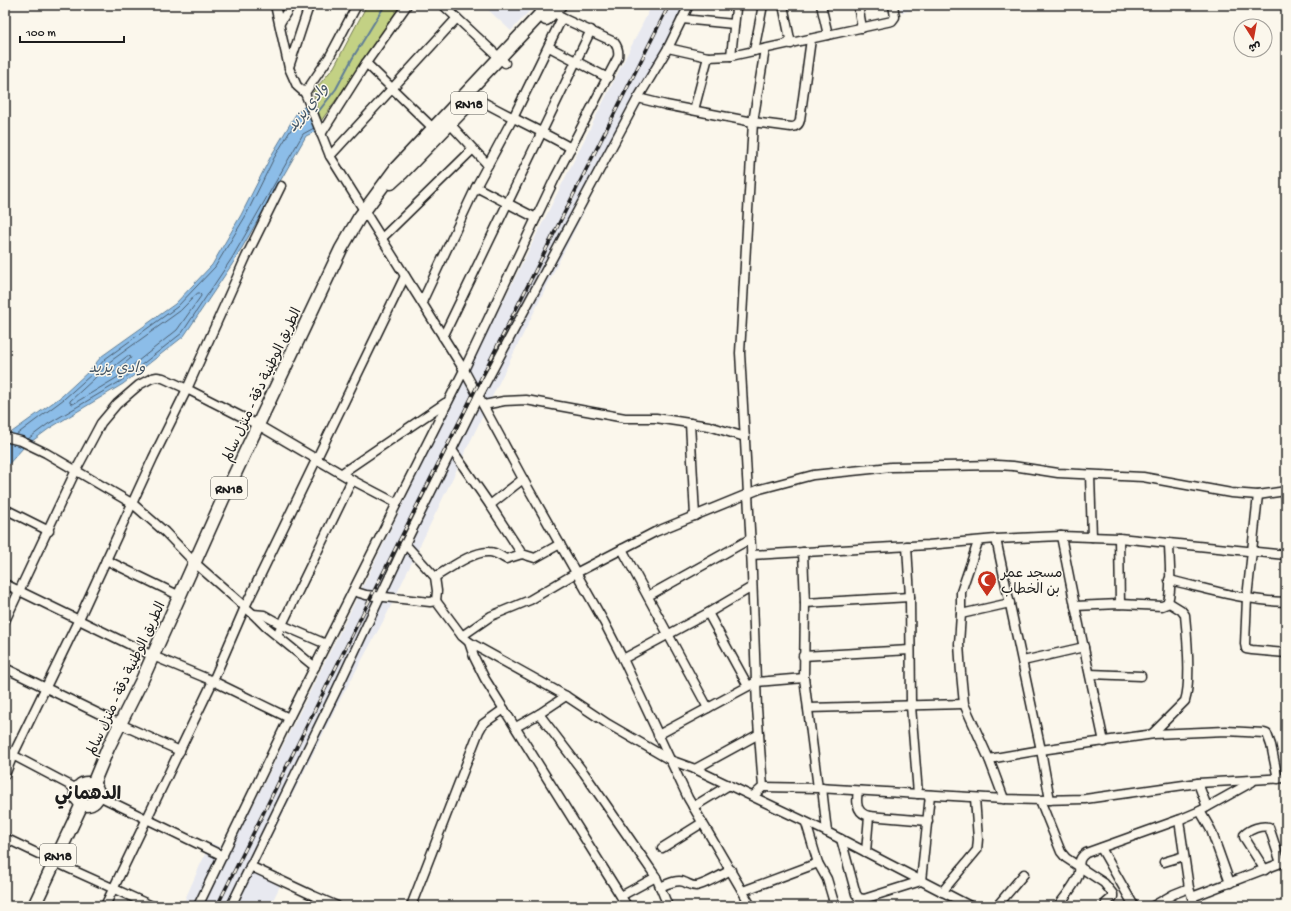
<svg xmlns="http://www.w3.org/2000/svg" width="1291" height="911" viewBox="0 0 1291 911" font-family="'Gochi Hand','Playpen Sans Arabic',sans-serif">
  <style>
    .built { fill: #e8e9f0 }
    .green { fill: #c3d184; stroke: #707650 }
    .water { fill: #8cbde8; stroke: #5f7d96 }
    .lines { fill: none; stroke-linecap: round; stroke-linejoin: round }
    .shore { stroke: #495c6e; stroke-width: 1 }
    .stream { stroke: #5f7d96; stroke-width: 2 }
    .street-casing { stroke: #1c1c1c; stroke-width: 11 }
    .primary-casing { stroke: #1c1c1c; stroke-width: 15 }
    .street { stroke: #fbf7ec; stroke-width: 8 }
    .primary { stroke: #fbf7ec; stroke-width: 12 }
    .rail-casing { stroke: #1c1c1c; stroke-width: 3.5 }
    .rail { stroke: #fbf7ec; stroke-width: 2; stroke-dasharray: 6; stroke-linecap: butt }
    .labels { text-anchor: middle; stroke-width: 3; stroke-linejoin: round; paint-order: stroke }
    .shield { fill: #fbf7ec; stroke: #5f5e5a; stroke-width: 1 }
    .shield-label { font-size: 13px; font-weight: bold; fill: #1c1c1c }
    .street-label { font-size: 14px; fill: #1c1c1c; stroke: #fbf7ec }
    .poi-label { font-size: 14px; fill: #1c1c1c; stroke: #fbf7ec; text-anchor: start }
    .water-label { font-size: 15px; font-style: italic; fill: #435463; stroke: #fbf7ec }
    .district-label { font-size: 18px; font-weight: bold; fill: #1c1c1c; stroke: #fbf7ec }
  </style>
  <rect width="100%" height="100%" fill="#fbf7ec"/>
  <filter id="ink" filterUnits="userSpaceOnUse"><feTurbulence type="fractalNoise" baseFrequency=".025" numOctaves="2"/><feDisplacementMap in="SourceGraphic" scale="8" xChannelSelector="R" yChannelSelector="G"/><feConvolveMatrix kernelMatrix="1 2 1 2 8 2 1 2 1" color-interpolation-filters="sRGB"/></filter>
  <g filter="url(#ink)">
    <!-- built -->
    <g class="built">
      <path d="M483,5H535L511,31Z"/>
      <path d="M652,5H686L485,411L385,618L341,698L257,865L284,878L270,906H182L210,843L230,851L362,588L469,369Z"/>
      <path d="M900,5H928L901,13Z"/>
    </g>
    <!-- green -->
    <path class="green" d="M367,5H403L321,121L313,92L334,67Z"/>
    <!-- water -->
    <path class="water" d="M314,98L321,121V129L306,136L235,260L184,336L123,384L50,428L24,447L5,468V435L12,432L62,396L89,371L102,356L175,304L212,265L241,215L271,156L296,114Z"/>
    <g class="lines">
      <!-- shore -->
      <g class="shore">
        <path d="M198,293H200L201,296L177,330L118,377L73,404L70,403V401L95,378L108,363L180,311Z"/>
        <path d="M128,356L131,357L130,359L114,372L110,373V370Z"/>
        <path d="M16,435L64,399L92,374L105,359L177,307L215,267L245,217L274,158L299,116L306,110"/>
        <path d="M28,439L48,424L121,381L182,333L232,258L303,134L314,128"/>
      </g>
      <!-- stream -->
      <path class="stream" d="M318,112L336,89L352,59L385,5"/>
      <!-- street casing -->
      <g class="street-casing">
        <g id="street">
          <path d="M275,5L289,68L297,86L305,93"/>
          <path d="M357,5L330,56L305,93L330,156L464,370L523,479L604,622L623,659L688,798L751,906"/>
          <path d="M443,5L505,63"/>
          <path d="M730,5L736,7V9L731,56"/>
          <path d="M783,5L791,44"/>
          <path d="M821,5L828,35"/>
          <path d="M858,5L862,28"/>
          <path d="M682,19L734,24"/>
          <path d="M280,23L291,5"/>
          <path d="M549,47L608,78"/>
          <path d="M668,48L708,57L731,56L892,21L895,17L893,5"/>
          <path d="M754,51L763,5"/>
          <path d="M366,63L436,131"/>
          <path d="M289,67L307,12L310,5"/>
          <path d="M474,97C506,115 539,130 571,148"/>
          <path d="M638,98L666,105L753,122L765,49"/>
          <path d="M694,110L708,57"/>
          <path d="M450,124L488,165"/>
          <path d="M321,134L366,63L407,5"/>
          <path d="M330,156L457,18"/>
          <path d="M476,187L536,218"/>
          <path d="M382,238L473,149"/>
          <path d="M422,302L476,187L513,118L562,18"/>
          <path d="M443,337L591,30"/>
          <path d="M484,405L504,401L526,400L625,418H656L709,426L745,437"/>
          <path d="M690,423L695,516"/>
          <path d="M5,437L21,441L46,453L133,504L165,532L195,563L253,614L266,627L315,667"/>
          <path d="M452,450L490,505L522,554"/>
          <path d="M342,473L445,403"/>
          <path d="M1090,475L1092,537"/>
          <path d="M1258,495L1247,598L1245,644L1246,649L1252,650L1286,653"/>
          <path d="M490,505L523,479"/>
          <path d="M5,509L49,531"/>
          <path d="M1061,536L1075,606L1104,742"/>
          <path d="M1119,538L1120,604"/>
          <path d="M996,539L1041,750L1050,800"/>
          <path d="M978,542L961,592V614L959,644L961,673L964,704L989,759L1004,799"/>
          <path d="M405,544L435,577L437,591L436,601"/>
          <path d="M907,546L910,597L911,706L918,794"/>
          <path d="M622,549L708,708"/>
          <path d="M803,552L805,603L804,678L818,788"/>
          <path d="M751,555L928,545L996,539L1061,536L1119,538L1286,555"/>
          <path d="M106,560L180,596"/>
          <path d="M435,577C449,569 473,551 489,552C496,552 500,556 506,559L522,554L535,558L560,544"/>
          <path d="M1169,580C1208,589 1247,601 1286,602"/>
          <path d="M5,584L153,656L213,681L289,718"/>
          <path d="M353,591L366,595L430,602L436,601L462,636L469,642L474,657L485,679L627,906"/>
          <path d="M648,596L750,539"/>
          <path d="M805,603L910,597"/>
          <path d="M1075,606L1120,604L1162,606L1167,604C1173,592 1169,558 1169,543"/>
          <path d="M708,613L748,686"/>
          <path d="M253,614L264,615L282,625L326,644"/>
          <path d="M961,614L1010,603"/>
          <path d="M5,621L76,470L101,423L117,404L139,385L152,378L157,377L163,378L187,389L258,425L352,480L396,503"/>
          <path d="M277,635L352,480"/>
          <path d="M462,636L491,616L530,600L576,573L655,532L760,489L813,475L891,467L997,465L1013,466L1058,473L1143,477L1231,493L1258,495L1286,491"/>
          <path d="M469,642L566,696L608,724L670,760L695,769L827,832L970,906"/>
          <path d="M803,656L910,650"/>
          <path d="M623,659L708,613L752,587"/>
          <path d="M1023,661L1084,647"/>
          <path d="M5,668L120,724L180,751"/>
          <path d="M1090,674L1141,676"/>
          <path d="M808,708L964,704"/>
          <path d="M539,714L584,773L645,861L656,877L668,906"/>
          <path d="M516,727L539,714L566,696"/>
          <path d="M1152,734L1185,701C1191,683 1187,635 1185,615L1181,610L1168,602"/>
          <path d="M658,735L756,682L804,678"/>
          <path d="M5,751L77,789"/>
          <path d="M989,759L1041,750L1154,734L1226,731L1264,733L1267,734L1271,745L1278,779"/>
          <path d="M695,769L759,734"/>
          <path d="M5,775L13,755L79,619L153,458L187,389L246,257L281,186"/>
          <path d="M1198,783L1207,807"/>
          <path d="M763,787L818,788L1004,799L1040,800L1085,799L1198,783L1286,778"/>
          <path d="M822,788L827,832"/>
          <path d="M858,791C856,802 856,813 869,816L866,852"/>
          <path d="M99,796L223,856"/>
          <path d="M753,796L763,787L757,708L751,547L740,353L753,122L791,127C796,127 799,125 800,120L811,39"/>
          <path d="M1040,800L1061,852L1066,858L1104,883L1113,894V897L1106,903L1105,906"/>
          <path d="M693,807L729,785"/>
          <path d="M1200,811L1211,830L1230,883"/>
          <path d="M869,816L928,821"/>
          <path d="M1179,820L1189,888L1192,897"/>
          <path d="M806,823L818,863L827,879L835,906"/>
          <path d="M5,838L68,868L152,906"/>
          <path d="M841,839L856,894L859,898L864,899L921,881L930,795"/>
          <path d="M662,848L702,823"/>
          <path d="M1101,848L1134,906"/>
          <path d="M1164,862L1184,856"/>
          <path d="M250,866L314,896L337,906"/>
          <path d="M1265,870L1244,837V835C1250,829 1261,825 1269,827L1281,863"/>
          <path d="M660,887C667,884 677,879 684,882C689,884 691,886 696,886C704,885 723,874 731,870"/>
          <path d="M743,891L818,863"/>
          <path d="M942,892L977,850L978,839L975,798"/>
          <path d="M621,896L656,877"/>
          <path d="M105,906L213,681L245,607L405,276"/>
          <path d="M198,906L289,718L464,370L555,178L618,57C619,51 618,47 614,42L562,18L550,10"/>
          <path d="M231,906L337,689L405,544L478,397L638,98L668,48L689,5"/>
          <path d="M411,906L479,731L483,724L504,709"/>
          <path d="M997,906L1024,874"/>
          <path d="M1058,906C1064,898 1075,885 1078,876C1082,866 1075,861 1086,853L1181,819L1200,811L1252,782"/>
          <path d="M1153,906L1174,894L1189,888"/>
          <path d="M1195,906L1192,897L1286,861"/>
        </g>
      </g>
      <!-- primary casing -->
      <g class="primary-casing">
        <g id="primary">
          <path d="M546,19L560,5"/>
          <path d="M391,183L402,173L465,108"/>
          <circle cx="87" cy="794" r="11"/>
          <path d="M93,784L108,748L142,680L223,499L341,249L359,218L396,168L549,5"/>
          <path d="M34,906L82,804"/>
        </g>
      </g>
      <!-- street -->
      <use href="#street" class="street"/>
      <!-- primary -->
      <use href="#primary" class="primary"/>
      <!-- rail casing -->
      <g class="rail-casing">
        <path id="rail" d="M217,906L372,595L669,5"/>
      </g>
      <!-- rail -->
      <use href="#rail" class="rail"/>
    </g>
  </g>
  <!-- icons -->
  <defs>
    <g id="mosque-pin" transform="scale(1)"><path d="M0 17L-7.5 6A9.5 9.5 0 1 1 7.5 6Z" fill="#c8321e" stroke="#fbf7ec"/><path d="M3.5-4.9A6 6 0 1 0 3.5 4.9A5 5 0 1 1 3.5-4.9Z" fill="#fff"/></g>
  </defs>
  <g fill-rule="evenodd">
    <use href="#mosque-pin" x="987" y="580"/>
  </g>
  <g class="labels">
    <!-- shield labels -->
    <g class="shield">
      <rect x="451" y="92" width="36" height="22" rx="3"/>
      <rect x="211" y="477" width="36" height="22" rx="3"/>
      <rect x="40" y="844" width="36" height="22" rx="3"/>
    </g>
    <g class="shield-label">
      <text x="469" y="108">RN18</text>
      <text x="229" y="493">RN18</text>
      <text x="58" y="860">RN18</text>
    </g>
    <!-- street labels -->
    <g class="street-label">
      <text transform="translate(261 384) rotate(-65)" y="5">الطريق الوطنية دقة - منزل سالم</text>
      <text transform="translate(125 678) rotate(-65)" y="5">الطريق الوطنية دقة - منزل سالم</text>
    </g>
    <!-- poi labels -->
    <g class="poi-label">
      <text x="1001" y="577">مسجد عمر<tspan x="1001" dy="16">بن الخطاب</tspan></text>
    </g>
    <!-- water labels -->
    <g class="water-label">
      <text transform="translate(307 107) rotate(-52)" y="5">وادي يزيد</text>
      <text x="117" y="372">وادي يزيد</text>
    </g>
    <!-- district labels -->
    <g class="district-label">
      <text x="88" y="799">الدهماني</text>
    </g>
  </g>
  <!-- margin -->
  <rect width="1291" height="911" fill="none" stroke="#fbf7ec" stroke-width="20"/>
  <rect x="10" y="10" width="1271" height="891" fill="none" stroke="#1c1c1c" stroke-width="1.5" filter="url(#ink)"/>
  <!-- north arrow -->
  <g transform="translate(1253 38) rotate(169)"><circle r="19" fill="#fbf7ec" stroke="#a29f99"/>
  <path d="M0-3L7 15L0 10L-7 15Z" fill="#c8321e"/>
  <text y="-6" font-size="11" font-weight="bold" text-anchor="middle" fill="#1c1c1c">ش</text>
  </g>
  <!-- scale -->
  <path d="M20 36v6h104v-6" fill="none" stroke="#1c1c1c" stroke-width="2"/>
  <text x="26" y="36" font-size="12" fill="#1c1c1c" stroke="#fbf7ec" stroke-width="3" paint-order="stroke">100 m</text>
</svg>
